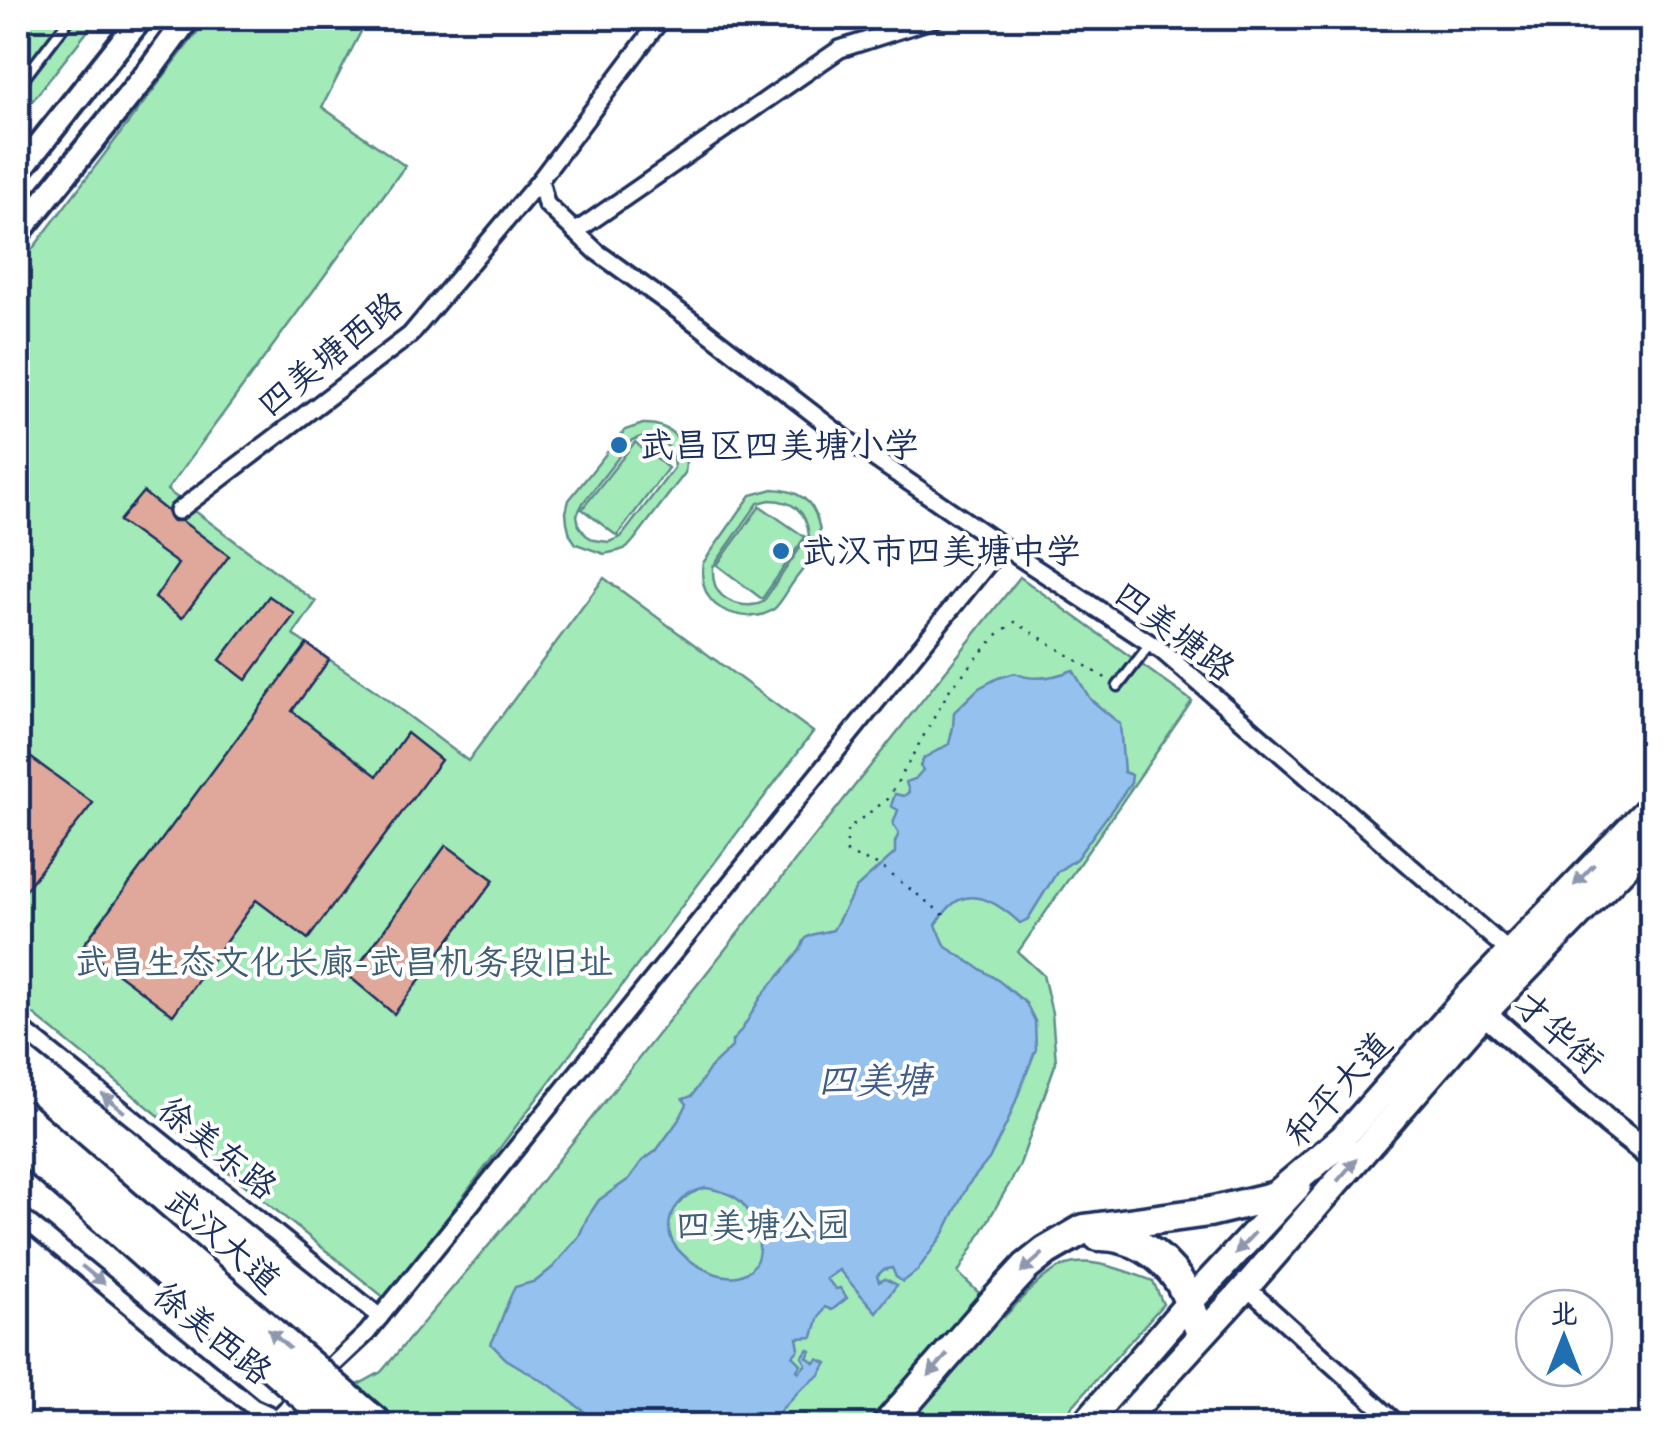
<svg xmlns="http://www.w3.org/2000/svg" width="1669" height="1443" viewBox="0 0 1669 1443" font-family="'Comic Neue','LXGW WenKai TC',sans-serif">
  <style>
    .green { fill: #a2eab7; stroke: #5e8c8a; stroke-width: 2.5; fill-rule: evenodd }
    .water { fill: #94c1ee; stroke: #6487b4; stroke-width: 2.5; fill-rule: evenodd }
    .building { fill: #e0a89a; stroke: #1b2f5e; stroke-width: 2.5 }
    .lines { fill: none; stroke-linecap: round; stroke-linejoin: round }
    .service-casing { stroke: #1b2f5e; stroke-width: 15 }
    .minor-casing { stroke: #1b2f5e; stroke-width: 22 }
    .secondary-casing { stroke: #1b2f5e; stroke-width: 30 }
    .primary-casing { stroke: #1b2f5e; stroke-width: 32 }
    .trunk-casing { stroke: #1b2f5e; stroke-width: 35 }
    .path { stroke: #1b2f5e; stroke-width: 2.5; stroke-dasharray: 2.5 8; stroke-linecap: butt }
    .service { stroke: #fff; stroke-width: 8 }
    .minor { stroke: #fff; stroke-width: 15 }
    .secondary { stroke: #fff; stroke-width: 22 }
    .primary { stroke: #fff; stroke-width: 25 }
    .trunk { stroke: #fff; stroke-width: 28 }
    .trunk-bridge-casing { stroke: #1b2f5e; stroke-width: 35; stroke-linecap: butt }
    .trunk-bridge { stroke: #fff; stroke-width: 28 }
    .oneway { fill: #8d97ae }
    .poi-dot { fill: #1f6fb2; stroke: #fff; stroke-width: 4 }
    .labels { text-anchor: middle; stroke-width: 8; stroke-linejoin: round; paint-order: stroke }
    .street-label { font-size: 35px; fill: #1b2f5e; stroke: #fff }
    .poi-label { font-size: 35px; fill: #1b2f5e; stroke: #fff; text-anchor: start }
    .park-label { font-size: 35px; fill: #3d5e74; stroke: #fff }
    .water-label { font-size: 38px; font-style: italic; fill: #3f5b89; stroke: #fff }
  </style>
  <rect width="100%" height="100%" fill="#fff"/>
  <filter id="ink" filterUnits="userSpaceOnUse"><feTurbulence type="fractalNoise" baseFrequency=".01" numOctaves="2"/><feDisplacementMap in="SourceGraphic" scale="20" xChannelSelector="R" yChannelSelector="G"/><feConvolveMatrix kernelMatrix="1 2 1 2 8 2 1 2 1" color-interpolation-filters="sRGB"/></filter>
  <g filter="url(#ink)">
    <!-- green -->
    <g class="green">
      <path d="M18,18H98L18,119Z"/>
      <path d="M208,18H368L322,107L405,166L167,490L316,602L293,635L373,689L468,761L604,578L813,732L386,1299L18,1002V268Z"/>
      <path d="M643,424C672,423 690,444 685,473L634,540L627,548L618,551L604,554L576,544L570,535L567,522L566,512L569,500L625,430ZM647,435C665,440 673,448 674,468L621,537L609,542L594,540L586,535L579,526L577,515L583,503L632,440Z"/>
      <path d="M635,442L668,468L617,536L582,509Z"/>
      <path d="M773,489C796,490 813,499 818,522C820,529 821,538 818,545C814,558 800,572 792,584C787,591 781,603 774,609C759,620 738,617 722,609C705,600 700,581 703,563L751,495ZM770,500C794,501 806,511 809,535L763,602C749,609 727,604 718,591C713,584 713,575 713,567L758,503Z"/>
      <path d="M760,506L805,537L762,599L717,565Z"/>
      <path d="M1020,577L1192,701L1018,952L1043,975L1052,1013L1056,1062L1019,1167L958,1273L1004,1317C1019,1302 1034,1283 1052,1272C1081,1251 1123,1270 1153,1281L1163,1304L1056,1425L284,1426L381,1372L518,1211Z"/>
    </g>
    <!-- water -->
    <path class="water" d="M1073,670L1090,699L1120,724L1124,772L1132,775L1131,783L1076,859L1057,872L1028,919L1020,923C1005,909 980,890 959,900C949,905 942,916 936,925L946,947L999,981L1026,1003L1035,1021L1036,1049L1008,1121L989,1159L968,1185L944,1233L917,1271L903,1282L896,1277L892,1268L883,1270L877,1276L879,1282L885,1279L897,1285L876,1312L839,1270L826,1279L836,1289L840,1288L847,1298L832,1310L825,1307L818,1319L813,1337L797,1338L799,1349L793,1356L801,1364L797,1370L799,1372L806,1364L802,1357L808,1349L811,1351L807,1357L815,1363L818,1359L827,1363L820,1375L801,1389L775,1416L736,1425H602L551,1386L506,1359L491,1344C501,1325 505,1305 515,1287L536,1281L553,1267L579,1236L587,1218L599,1200L629,1179L642,1161L656,1151L680,1118L687,1104L683,1099L692,1096L710,1068L732,1047V1041C747,1027 752,1009 764,993C776,979 789,965 800,950C805,943 801,941 809,936C815,933 826,932 833,930L856,888L895,853V842L899,833L893,824L898,810L891,806L895,794L904,796L909,792L906,782L915,779L923,770L920,766L924,758L949,744L953,727L954,712L979,688L998,678L1015,673C1033,682 1055,677 1073,670ZM706,1188C718,1190 732,1193 741,1202C758,1219 771,1264 741,1275C721,1283 678,1259 671,1238C663,1214 684,1192 706,1188Z"/>
    <!-- building -->
    <g class="building">
      <path d="M143,492L167,511L169,517L173,521H182L229,556L182,618L155,598L178,564L119,521Z"/>
      <path d="M269,596L295,614L246,680L220,660Z"/>
      <path d="M307,644L329,660L292,711L377,776L407,733L441,760L308,939L256,900L173,1015L82,947Z"/>
      <path d="M30,757L93,803L18,899V774Z"/>
      <path d="M446,845L494,880L394,1014L350,977Z"/>
    </g>
    <g class="lines">
      <!-- service casing -->
      <g class="service-casing">
        <g id="service">
          <path d="M18,86L70,18"/>
          <path d="M1118,686L1151,643"/>
        </g>
      </g>
      <!-- minor casing -->
      <g class="minor-casing">
        <g id="minor">
          <path d="M540,180L546,204L597,252L701,327L846,439L1017,556L1162,651L1513,955"/>
          <path d="M575,232L840,49L936,18"/>
          <path d="M178,511L410,335L540,180L662,18"/>
          <path d="M18,1026L380,1317"/>
          <path d="M18,1214L253,1407L277,1418L367,1333L1002,546"/>
          <path d="M1246,1287L1400,1426"/>
        </g>
      </g>
      <!-- secondary casing -->
      <g class="secondary-casing">
        <g id="secondary">
          <path d="M18,172L141,18"/>
          <path d="M18,233L149,71L188,18"/>
          <path d="M1473,1003L1609,1123L1652,1157"/>
        </g>
      </g>
      <!-- primary casing -->
      <g class="primary-casing">
        <g id="primary">
          <path d="M1329,1153L1467,997L1652,805"/>
          <path d="M1083,1426L1188,1304L1298,1186"/>
          <path d="M1119,1426L1246,1287L1484,1013L1652,839"/>
        </g>
      </g>
      <!-- trunk casing -->
      <g class="trunk-casing">
        <g id="trunk">
          <path d="M1098,1236C1132,1235 1161,1254 1179,1281C1188,1296 1194,1317 1201,1333"/>
          <path d="M886,1426L991,1305L1026,1267L1046,1251L1084,1229L1209,1212L1276,1196L1341,1141"/>
        </g>
      </g>
      <!-- path -->
      <path class="path" d="M944,915L880,866L847,853V829L888,799L950,689L998,634L1015,622L1107,679"/>
      <!-- service -->
      <use href="#service" class="service"/>
      <!-- minor -->
      <use href="#minor" class="minor"/>
      <!-- secondary -->
      <use href="#secondary" class="secondary"/>
      <!-- primary -->
      <use href="#primary" class="primary"/>
      <!-- trunk -->
      <use href="#trunk" class="trunk"/>
      <!-- trunk-bridge casing -->
      <g class="trunk-bridge-casing">
        <g id="trunk-bridge">
          <path d="M18,1112L380,1426"/>
          <path d="M18,1143L338,1426"/>
        </g>
      </g>
      <!-- trunk-bridge -->
      <use href="#trunk-bridge" class="trunk-bridge"/>
    </g>
    <!-- one-way arrows -->
    <defs><path id="oneway-solid" d="M-6-.8H1V-3.2L6.5 0L1 3.2V.8H-6Z" transform="scale(2.5)"/></defs>
    <g class="oneway">
      <use href="#oneway-solid" transform="translate(1584 875) rotate(134)"/>
      <use href="#oneway-solid" transform="translate(113 1103) rotate(-141)"/>
      <use href="#oneway-solid" transform="translate(1347 1170) rotate(-49)"/>
      <use href="#oneway-solid" transform="translate(1245 1243) rotate(133)"/>
      <use href="#oneway-solid" transform="translate(1032 1263) rotate(139)"/>
      <use href="#oneway-solid" transform="translate(93 1275) rotate(39)"/>
      <use href="#oneway-solid" transform="translate(279 1339) rotate(-139)"/>
      <use href="#oneway-solid" transform="translate(938 1365) rotate(131)"/>
    </g>
  </g>
  <!-- markers -->
  <g class="poi-dot">
    <circle cx="619" cy="445" r="10"/>
    <circle cx="781" cy="551" r="10"/>
  </g>
  <g class="labels">
    <!-- street labels -->
    <g class="street-label">
      <text transform="translate(330 354) rotate(-39)" y="12">四美塘西路</text>
      <text transform="translate(1175 631) rotate(37)" y="12">四美塘路</text>
      <text transform="translate(1559 1032) rotate(41)" y="12">才华街</text>
      <text transform="translate(1338 1089) rotate(-48)" y="12">和平大道</text>
      <text transform="translate(218 1148) rotate(39)" y="12">徐美东路</text>
      <text transform="translate(223 1240) rotate(41)" y="12">武汉大道</text>
      <text transform="translate(213 1333) rotate(39)" y="12">徐美西路</text>
    </g>
    <!-- poi labels -->
    <g class="poi-label">
      <text x="639" y="457">武昌区四美塘小学</text>
      <text x="801" y="563">武汉市四美塘中学</text>
    </g>
    <!-- park labels -->
    <g class="park-label">
      <text x="344" y="974">武昌生态文化长廊-武昌机务段旧址</text>
      <text x="763" y="1237">四美塘公园</text>
    </g>
    <!-- water labels -->
    <g class="water-label">
      <text x="874" y="1093">四美塘</text>
    </g>
  </g>
  <!-- margin -->
  <rect width="1669" height="1443" fill="none" stroke="#fff" stroke-width="60"/>
  <rect x="30" y="30" width="1609" height="1383" fill="none" stroke="#1b2f5e" stroke-width="4" filter="url(#ink)"/>
  <!-- north arrow -->
  <g transform="translate(1564 1338)"><circle r="48" fill="#ffffff" stroke="#a4acbf" stroke-width="2.5"/>
  <path d="M0-8L18 38L0 25L-18 38Z" fill="#1f6fb2"/>
  <text y="-15" font-size="28" font-weight="bold" text-anchor="middle" fill="#1b2f5e">北</text>
  </g>
</svg>
